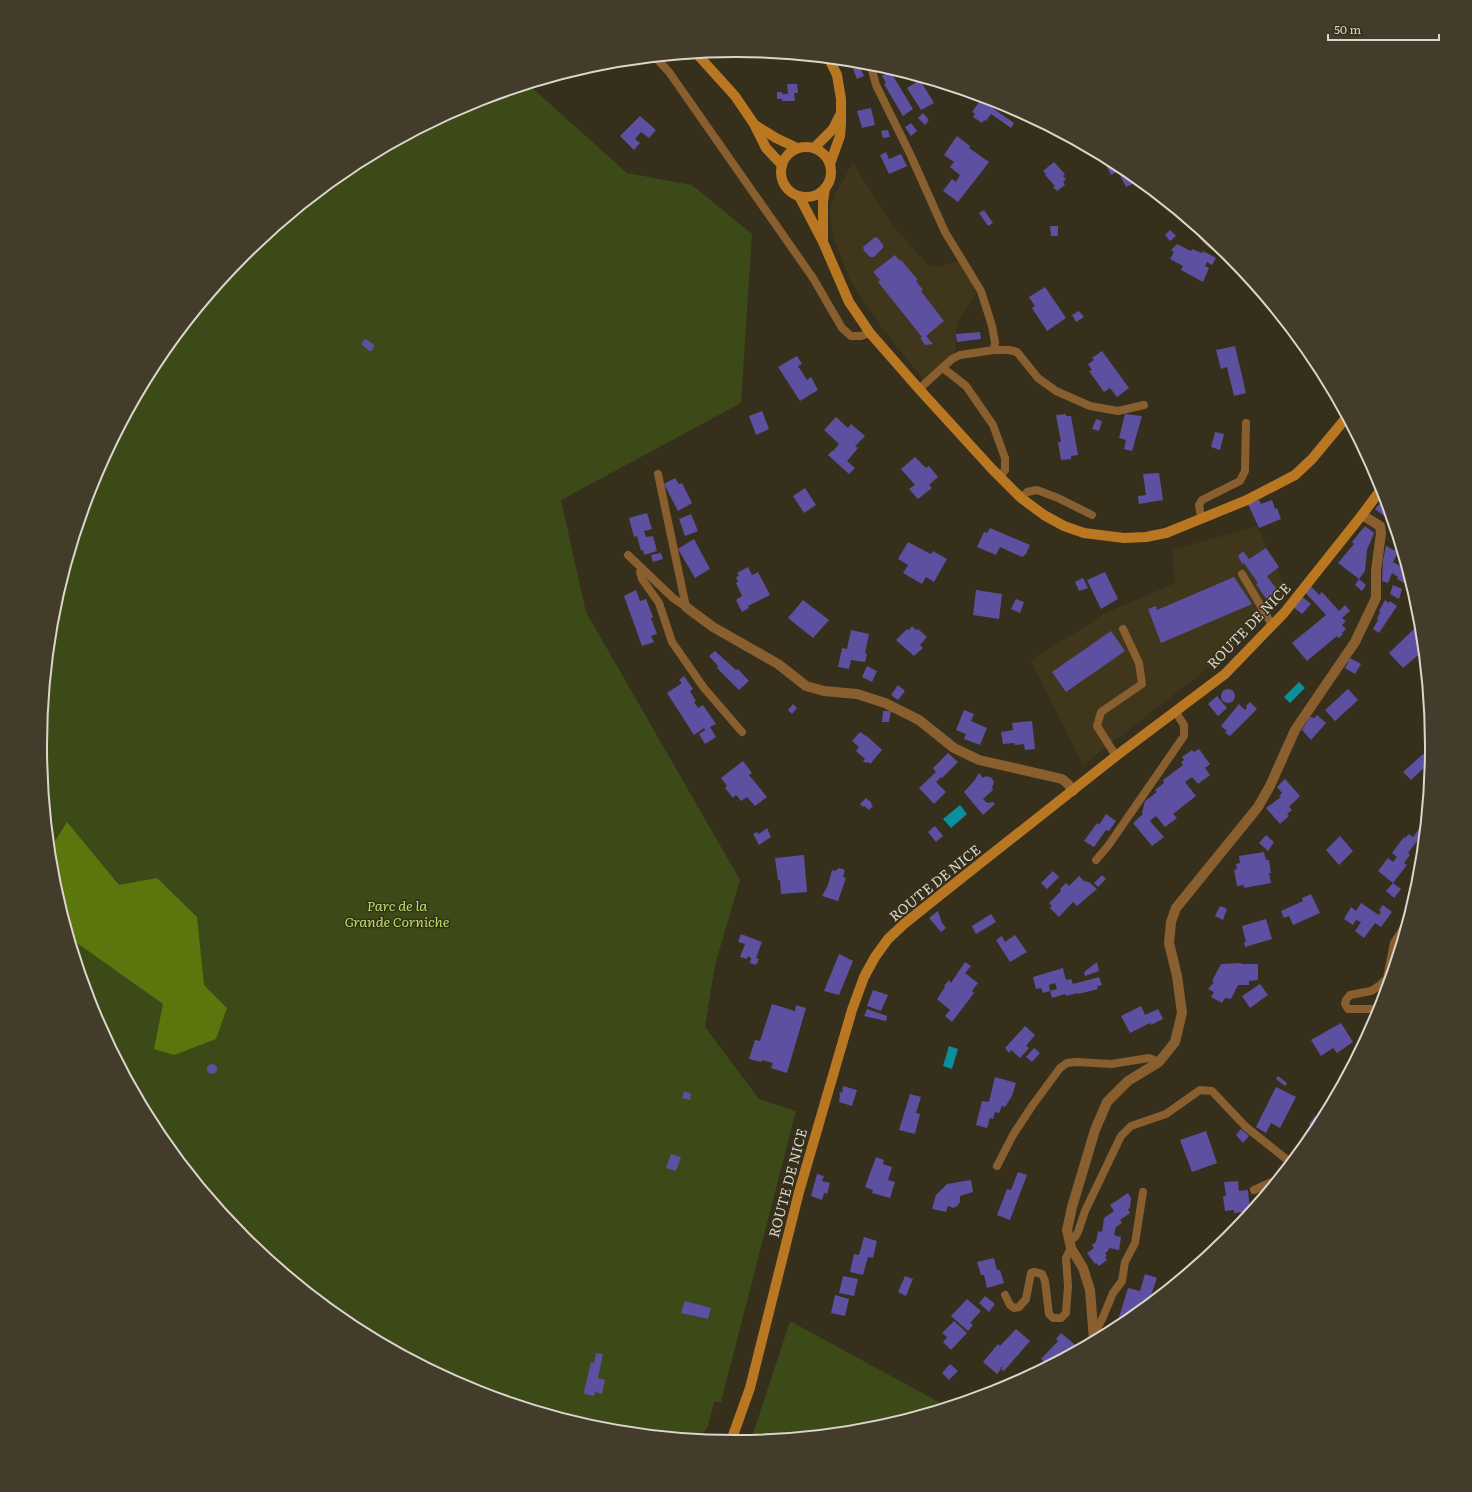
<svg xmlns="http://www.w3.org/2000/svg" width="1472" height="1492" viewBox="0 0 1472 1492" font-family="Literata,serif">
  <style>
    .built { fill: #3f361b }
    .green { fill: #3b4a17 }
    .forest { fill: #5b760d }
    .water { fill: #0a8f9d }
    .building { fill: #5d50a1 }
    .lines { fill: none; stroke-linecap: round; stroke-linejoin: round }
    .lane { stroke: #895f30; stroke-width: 8 }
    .street { stroke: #895f30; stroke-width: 10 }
    .secondary { stroke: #ba7722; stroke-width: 10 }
    .labels { text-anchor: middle; stroke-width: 3; stroke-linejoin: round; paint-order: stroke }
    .street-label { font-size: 14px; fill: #dad6cb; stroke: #362f1c }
    .park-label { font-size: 14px; font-style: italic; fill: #b7dd63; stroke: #362f1c }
    .rim { fill: none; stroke: #dad6cb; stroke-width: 2 }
  </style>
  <rect width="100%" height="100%" fill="#362f1c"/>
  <!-- built -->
  <g class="built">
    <path d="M853,163L892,225L927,264L939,267L959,261L977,292L957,322L955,352L952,359L926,383L883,329L850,280L833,237L830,208L836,192Z"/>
    <path d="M1257,526L1288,593L1220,659L1083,765L1031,661L1104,614L1175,583L1172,550Z"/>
  </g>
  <!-- green -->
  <g class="green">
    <path d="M529,85L627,173L692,185L752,234L741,403L561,500L586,612L740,880L715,965L705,1027L759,1099L796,1111L721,1402H714L708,1426L700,1438L600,1429L469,1389L349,1325L244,1238L157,1132L93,1012L53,882L40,746L53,610L93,479L157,359L244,254L343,173L491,97Z"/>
    <path d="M790,1321L946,1406L872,1429L751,1440Z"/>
  </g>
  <!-- forest -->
  <path class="forest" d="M67,822L119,885L157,878L197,917L204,985L227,1008L216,1039L174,1055L154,1049L163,1004L70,938L53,882L50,849Z"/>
  <!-- water -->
  <g class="water">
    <path d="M1299,682L1305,688L1290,703L1284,697Z"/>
    <path d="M960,805L967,814L951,828L943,819Z"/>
    <path d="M949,1046L958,1049L952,1069L943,1066Z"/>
  </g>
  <!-- building -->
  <g class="building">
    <path d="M860,67L864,76L857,79L853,69Z"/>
    <path d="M890,71L913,109L903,116L884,84L886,83L882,76Z"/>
    <path d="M920,80L934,103L921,110L907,88Z"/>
    <path d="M787,84H797L798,93H794L795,101H782V99H777V92H782V94H788Z"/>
    <path d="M982,98L994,109L1014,123L1011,128L991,114L986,121L984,120L982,123L973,117L975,114L972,112Z"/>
    <path d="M871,108L875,125L862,128L857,111Z"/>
    <path d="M923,113L929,120L925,125L918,118Z"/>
    <path d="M640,116L656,130L649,138L641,132L635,139L640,143L634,150L620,136Z"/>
    <path d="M911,123L917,131L911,136L905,127Z"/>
    <path d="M888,130L890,137L883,138L881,131Z"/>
    <path d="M957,136L970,146L969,148L989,162L958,202L943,191L952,179L956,182L960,175L950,167L954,162L944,155Z"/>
    <path d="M886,152L889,159L901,154L907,166L889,174L880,155Z"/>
    <path d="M1105,158L1123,167L1139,181L1126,187L1118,171L1111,175L1103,159Z"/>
    <path d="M1054,162L1065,174L1063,176L1066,179L1063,182L1065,185L1057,191L1053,187L1055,186L1045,175L1046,174L1043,171Z"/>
    <path d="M984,210L993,223L988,226L979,213Z"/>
    <path d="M1050,226H1058V236H1051Z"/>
    <path d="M1170,230L1176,236L1170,241L1165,235Z"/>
    <path d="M875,237L878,238L883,245V248L874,257H870L864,251L863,247Z"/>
    <path d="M1177,244L1191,251L1192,249L1202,253L1203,251L1216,258L1212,265L1207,262L1205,266L1209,268L1203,282L1181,270L1183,266L1170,259L1174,252L1171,250Z"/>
    <path d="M895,255L900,261L901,260L918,280L916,281L923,290L921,291L944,321L926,336L933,344L925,345L920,338L922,337L878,282L880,280L873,272Z"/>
    <path d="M1045,287L1066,318L1047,331L1032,308L1035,306L1029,297Z"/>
    <path d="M1079,311L1084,317L1076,322L1072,315Z"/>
    <path d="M980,332L981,339L957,342L956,334Z"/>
    <path d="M366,339L373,344L374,347L371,351H369L361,344L364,340Z"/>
    <path d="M1235,346L1246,393L1234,396L1227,367L1221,369L1216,350Z"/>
    <path d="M1102,351L1129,388L1117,397L1110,388L1104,392L1089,371L1092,370L1088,364L1094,360L1092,358Z"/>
    <path d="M797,356L802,364L798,366L807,380L811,377L818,390L800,401L778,367Z"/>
    <path d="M762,411L769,429L756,435L749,416Z"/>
    <path d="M1066,414V416H1071L1078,455L1071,456V459L1061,460L1058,442H1061L1056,415Z"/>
    <path d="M1125,414L1142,416L1132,451L1124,449L1126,440L1119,438Z"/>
    <path d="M836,417L848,428L851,424L865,436L855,446L858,448L847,461L855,468L849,474L828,455L832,451L835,450H834L839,444L824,430Z"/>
    <path d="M1096,419L1102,421L1099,431L1092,429Z"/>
    <path d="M1215,432L1224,434L1220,450L1211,447Z"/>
    <path d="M915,457L926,468L929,466L938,477L929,485L932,488L918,499L909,489L915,485L901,469Z"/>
    <path d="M1159,473L1163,500L1139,504L1138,496L1146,495L1143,474Z"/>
    <path d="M675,478L679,484L682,483L692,503L678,511L664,484Z"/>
    <path d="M805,488L816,505L804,513L793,496Z"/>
    <path d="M1259,500L1261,504L1272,500L1275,509L1277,508L1281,519L1259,528L1248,504Z"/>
    <path d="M1381,502L1387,507L1390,517L1388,519L1375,509Z"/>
    <path d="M647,513L652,529L644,531L646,537L653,536L657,551L644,555L643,550L641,551L637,536L634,537L629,518Z"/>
    <path d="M691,514L698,531L685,536L679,519Z"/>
    <path d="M1365,526L1374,533L1367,550L1365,571L1359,579L1338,563L1354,544L1352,542Z"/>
    <path d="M990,528L1030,545L1026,554L1022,557L1000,547L996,555L977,547L984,532L987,533Z"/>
    <path d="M694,539L710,569L695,578L678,549Z"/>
    <path d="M908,542L931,554L933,551L947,559L934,582L926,577L922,584L903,573L908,565L898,559Z"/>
    <path d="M1386,546L1398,552L1393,562L1406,569L1411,584L1410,586L1397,579L1398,577L1392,573L1388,583L1382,581L1383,560Z"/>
    <path d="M1266,548L1279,567L1267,576L1278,591L1267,600L1256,584L1258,583L1244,563L1242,564L1238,556L1243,551L1249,559Z"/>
    <path d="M661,553L663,559L653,562L651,555Z"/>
    <path d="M748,567L752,575L758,572L770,595L748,606L749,608L742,612L736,600L742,596L736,583L738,582L736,577L739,576L737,573Z"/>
    <path d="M1105,572L1118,599L1101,609L1087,580Z"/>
    <path d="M1234,577L1252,604L1161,643L1148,609L1156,606L1157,610Z"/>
    <path d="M1083,578L1088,588L1079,591L1075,582Z"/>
    <path d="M1359,579L1366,585L1362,591L1355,585Z"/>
    <path d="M1309,584L1319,595L1322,592L1339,611L1345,605L1350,611L1342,618L1346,621L1342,625L1346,629L1342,633L1343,634L1339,638L1337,636L1307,661L1292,643L1326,615L1304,591Z"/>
    <path d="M1393,585L1402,589L1399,599L1390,594Z"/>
    <path d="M636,590L640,601L646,599L653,617L651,618L657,634L651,636L654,642L642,646L624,596Z"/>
    <path d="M976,590L1002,594L999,619L973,615Z"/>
    <path d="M1300,595L1311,604L1302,614L1292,606Z"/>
    <path d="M1016,599L1024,602L1020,613L1011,609Z"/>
    <path d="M803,600L829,620L813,638L788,618Z"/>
    <path d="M1385,600L1389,603L1390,601L1397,606L1379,633L1373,629L1378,620L1377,619L1380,612L1379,611Z"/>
    <path d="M912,626L916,630L918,629L927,637L920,645L923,648L914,656L896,640L907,629L909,630Z"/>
    <path d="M1416,627L1421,632L1423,651L1403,668L1389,653Z"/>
    <path d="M851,630L869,634L865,653L867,654L865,662L851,660L849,669L838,667L842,648L847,649Z"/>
    <path d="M1111,631L1125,651L1066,692L1052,672Z"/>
    <path d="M715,651L736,670L738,669L749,681L739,690L717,668L718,666L709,656Z"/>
    <path d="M1350,658L1361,664L1355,674L1345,668Z"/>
    <path d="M867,666L877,671L872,682L862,677Z"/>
    <path d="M684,676L693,689L690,691L696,701L694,702L698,708L703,705L716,724L710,727L716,737L705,744L699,734L705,730L704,728L694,735L667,693L682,683L679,680Z"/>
    <path d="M898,685L905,691L898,700L891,695Z"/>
    <circle cx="1228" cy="696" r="7"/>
    <path d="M1348,689L1358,700L1335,721L1325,710Z"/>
    <path d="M1217,696L1227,708L1218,716L1208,704Z"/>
    <path d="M1250,702L1257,709L1230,736L1225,733L1227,731L1221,726L1239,704L1245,710L1247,708L1246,706Z"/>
    <path d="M793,704L797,708L792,714L788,710Z"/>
    <path d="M964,710L974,714L971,721L987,728L980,745L964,739L966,734L956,730Z"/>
    <path d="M883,711H891L889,722H882Z"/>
    <path d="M1317,715L1326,723L1311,740L1302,730L1310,717L1314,718Z"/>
    <path d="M1032,721L1035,749L1025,750L1024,744L1015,745L1014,743L1003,744L1001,732L1013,730L1012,723Z"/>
    <path d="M860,732L868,737L882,750L870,764L868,762L866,763L863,761L865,759L856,751L859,747L852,741Z"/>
    <path d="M1199,749L1210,764L1205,768L1210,775L1198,784L1192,777L1185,782L1196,796L1173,814L1177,818L1165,827L1156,816L1150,821L1164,837L1152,846L1133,823L1143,814L1142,813L1145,801L1157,792L1155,790L1164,783L1163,780L1183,765L1181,762L1184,760L1182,757L1192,750L1194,752Z"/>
    <path d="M948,753L958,762L942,778L941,777L936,782L946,792L934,804L919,788L936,772L933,768Z"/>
    <path d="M1423,754L1431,761L1411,780L1403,772Z"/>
    <path d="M743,761L752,773L749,775L767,797L755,806L747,797L741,801L736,795L733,798L725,788L727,786L721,778Z"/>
    <path d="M979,773L983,778L986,776L992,778L994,782L992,788L993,790L983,799L987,803L993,802L995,804L983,815L964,792L974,781Z"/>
    <path d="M1285,779L1300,796L1289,807L1292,810L1287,814L1289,816L1280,824L1266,808L1281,797L1279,796L1282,793L1277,787Z"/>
    <path d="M866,798L872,803L871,804L873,806L869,810L864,806L863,807L860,804Z"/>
    <path d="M1106,814L1116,821L1109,831L1106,830L1094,847L1084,841L1097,823L1099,825Z"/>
    <path d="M935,826L943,836L936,842L928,832Z"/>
    <path d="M767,828L771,837L759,845L753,834L757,832L759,834Z"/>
    <path d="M1419,829L1423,832L1422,842V844L1418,840L1408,853L1410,855L1404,863L1407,865L1393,883L1378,871L1388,858L1393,862L1397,857L1392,853L1404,837L1405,838L1409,834L1413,837Z"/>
    <path d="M1266,835L1274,842L1268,851L1259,843Z"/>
    <path d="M1340,836L1353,851L1339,865L1326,850Z"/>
    <path d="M1264,852L1266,860H1269L1271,873H1269L1271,883L1244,888V885L1237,886L1234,870L1237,869L1236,864L1240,863L1239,856Z"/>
    <path d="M804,855L807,892L781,894L780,880H778L775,858Z"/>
    <path d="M839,868L845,870L843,877L846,878L838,901L822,896L828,885L832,870L835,871Z"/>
    <path d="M1053,871L1059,877L1047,889L1041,883Z"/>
    <path d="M1102,875L1106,879L1098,887L1094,883Z"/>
    <path d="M1079,876L1084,881L1089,882L1097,889L1077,906L1073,902L1059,917L1050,908L1052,906L1049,903L1061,891L1060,889L1066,883L1069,886Z"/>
    <path d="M1393,883L1401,889L1394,898L1386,891Z"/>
    <path d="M1311,894L1320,913L1293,925L1289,916L1284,918L1281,911L1303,901L1302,898Z"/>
    <path d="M1361,903L1379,915L1381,912L1379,910L1383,905L1392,912L1381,927L1375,923L1364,938L1355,931L1361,922L1356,920L1353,925L1344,919L1351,907L1356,911Z"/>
    <path d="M1220,906L1227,909L1223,920L1215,916Z"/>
    <path d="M938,911L942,923L946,928L941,932L929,918Z"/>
    <path d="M991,914L996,922L976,934L972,926Z"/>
    <path d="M1266,919L1272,939L1245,947L1244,942H1246L1242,926Z"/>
    <path d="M741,934L762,942L756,958L759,959L756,965L750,963L751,958L748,956L747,959L740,957L745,944L738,942Z"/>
    <path d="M1015,935L1027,952L1010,962L996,940L1002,936L1005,942Z"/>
    <path d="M839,954L853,961L839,995L824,991Z"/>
    <path d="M965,962L971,966L965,973L978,983L972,991L974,993L952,1022L945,1016L950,1010L937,999L945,987L944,986L949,980L951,983Z"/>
    <path d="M1097,962L1099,971L1085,976L1084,972Z"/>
    <path d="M1241,963V964H1258V980L1249,981V985H1238L1231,999L1225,998L1222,1003L1211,997L1214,992L1208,989L1214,982L1212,981L1221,964Z"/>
    <path d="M1063,968L1066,980L1071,979L1073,984L1099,977L1102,985L1097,986L1098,989L1078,994V993L1066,996L1065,994L1052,998L1050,991L1057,989L1055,983L1049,985L1050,991L1043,993L1041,988L1036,989L1033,977Z"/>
    <path d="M1260,984L1268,995L1250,1008L1242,996Z"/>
    <path d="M873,990L888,995L881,1011L867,1006Z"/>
    <path d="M772,1004L795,1011L796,1005L806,1008L787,1073L771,1068L773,1063L762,1060L761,1062L749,1059L755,1040L760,1041Z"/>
    <path d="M1141,1006L1145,1015L1158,1009L1163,1019L1151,1025L1150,1023L1130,1033L1121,1016Z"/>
    <path d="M867,1009L887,1016L886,1021L864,1016Z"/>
    <path d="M1341,1023L1353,1042L1337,1053L1333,1048L1321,1056L1311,1040Z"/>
    <path d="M1025,1026L1035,1035L1026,1046L1029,1048L1020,1058L1011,1050L1009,1053L1005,1048Z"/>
    <path d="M1034,1048L1040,1053L1032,1062L1026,1057Z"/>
    <circle cx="212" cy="1069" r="5"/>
    <path d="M1278,1076L1287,1083L1285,1086L1276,1079Z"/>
    <path d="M995,1077L1016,1083L1012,1096L1005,1107L1002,1106L999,1113L995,1112L993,1119L990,1118L987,1128L976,1125L982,1101L989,1102Z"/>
    <path d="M843,1086L857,1090L852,1106L839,1102L840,1095H839L840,1092L842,1093Z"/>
    <path d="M1276,1087L1296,1097L1280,1128L1271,1123L1266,1133L1256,1127Z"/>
    <path d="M684,1091L691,1094L690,1100L682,1098Z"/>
    <path d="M910,1094L921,1097L916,1113L920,1114L915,1134L899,1130Z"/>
    <path d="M1315,1116L1321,1120L1315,1133L1305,1145L1302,1143L1312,1126L1309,1124Z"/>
    <path d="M1241,1129L1249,1136L1243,1143L1236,1135Z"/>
    <path d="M1206,1131L1217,1163L1192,1172L1180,1140Z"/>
    <path d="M671,1154L681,1157L676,1171L666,1168Z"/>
    <path d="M876,1157L884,1160L883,1164L892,1167L888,1180L895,1182L890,1198L872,1193L873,1190L865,1187Z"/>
    <path d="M1018,1172L1027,1175L1010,1220L997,1215L1007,1189L1011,1190Z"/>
    <path d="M817,1174L824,1176L822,1181L830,1183L827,1194L824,1193L822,1200L811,1196Z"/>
    <path d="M971,1180L973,1192L960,1196V1202L957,1206L953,1208L948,1206L946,1212L932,1209L936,1195L947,1184Z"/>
    <path d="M1238,1181L1239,1191L1248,1190L1250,1211L1234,1213V1210L1225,1211L1223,1196H1226L1224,1182Z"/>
    <path d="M1128,1193L1131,1198L1130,1208L1128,1209L1130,1213L1120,1220L1122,1223L1116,1227L1114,1234L1116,1236L1121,1237L1119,1250L1109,1248L1108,1251L1105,1253L1107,1256L1105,1257L1107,1260L1099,1266L1096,1263L1095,1264L1087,1253L1094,1248L1092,1245L1096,1242L1098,1231L1102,1232L1104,1218L1114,1211L1110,1205Z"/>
    <path d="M864,1237L877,1241L873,1258L868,1257L863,1275L850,1272L854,1254L859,1255Z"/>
    <path d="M994,1258L997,1270H1000L1004,1283L987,1288L984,1275H981L977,1262Z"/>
    <path d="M1145,1274L1157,1278L1148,1304L1123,1325L1119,1323L1121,1318L1119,1317L1128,1288L1140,1291Z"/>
    <path d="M843,1276L858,1279L854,1296L839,1293Z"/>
    <path d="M905,1276L913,1279L906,1296L898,1292Z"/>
    <path d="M835,1295L849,1299L845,1316L831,1313Z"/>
    <path d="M985,1296L995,1304L989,1312L979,1303Z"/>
    <path d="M967,1299L981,1311L970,1323L973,1325L968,1331L951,1316Z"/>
    <path d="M685,1301L711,1308L708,1319L681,1313Z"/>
    <path d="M954,1321L967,1333L951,1350L943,1342L947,1337L942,1333Z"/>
    <path d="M1016,1329L1030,1341L1004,1371L1001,1369L1003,1366L1000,1368L1001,1369L997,1374L983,1362L998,1344L1000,1346Z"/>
    <path d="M1061,1333L1079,1348L1047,1365L1041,1359L1058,1341L1056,1339Z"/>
    <path d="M596,1353L603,1354L598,1378L605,1380L602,1394L595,1392L594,1396L585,1394L584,1392L591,1362L594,1363Z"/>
    <path d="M950,1364L958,1371L949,1380L942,1373Z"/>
  </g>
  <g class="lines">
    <!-- lane -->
    <g class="lane">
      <path d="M656,58L669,72L813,278L842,328L851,336H861L870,333"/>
      <path d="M870,63L876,85L911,156L945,232L981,291L992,326L995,342L994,350L960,355L952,359L919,389"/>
      <path d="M1196,227C1205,239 1211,247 1226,252"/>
      <path d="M994,350H1009L1017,352L1038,378L1056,391L1090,406L1118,411L1144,405"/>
      <path d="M943,368L966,386L993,425L1005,458V470L1000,477"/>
      <path d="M658,474L686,607"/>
      <path d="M1021,498L1027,492L1037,490L1058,498L1092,515"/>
      <path d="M1201,518L1199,505L1202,500L1240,481L1245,471L1246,423"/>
      <path d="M628,555L673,598L686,607"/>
      <path d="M642,568L640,572L642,579L659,603L672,642L704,688L742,732"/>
      <path d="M1242,574L1272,625"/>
      <path d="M1116,756L1097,726L1101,712L1142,684L1139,663L1123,629"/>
      <path d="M1096,860L1108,846L1184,736V725L1175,711"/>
      <path d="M1380,1009H1348L1345,1004L1346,1000L1350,995L1371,991L1379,986L1387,978L1394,943L1406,924"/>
      <path d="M997,1166L1013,1135L1032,1106L1060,1068L1067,1063L1077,1062L1111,1064L1149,1058L1159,1062"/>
      <path d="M1254,1190L1276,1180"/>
      <path d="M1069,1241L1075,1237L1078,1232L1085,1211L1121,1136L1131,1126L1166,1114L1200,1090L1212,1091L1246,1127L1290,1162"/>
      <path d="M1005,1295L1010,1305L1014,1308L1019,1307L1026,1299L1031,1273L1034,1272L1042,1274L1045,1281L1049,1314L1053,1318H1061L1066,1313L1068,1286L1066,1258L1071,1248"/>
      <path d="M1094,1335L1103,1317L1113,1293L1122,1281L1125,1262L1135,1243L1143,1192"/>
    </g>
    <!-- street -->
    <g class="street">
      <path d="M686,607L713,627L778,664L806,686L824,691L857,694L885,703L919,720L954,748L979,760L1062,779L1068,784L1073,791"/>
      <path d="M1094,1340L1090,1290L1083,1268L1071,1248L1067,1230L1072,1207L1095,1130L1107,1102L1128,1081L1159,1062L1175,1042L1182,1013L1177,976L1169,943L1171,922L1176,908L1258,807L1270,786L1295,730L1355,642L1376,598V571L1381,533L1380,526L1362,515"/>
    </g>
    <!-- secondary -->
    <g class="secondary">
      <path d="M697,54L735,96L754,124L766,148L782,165"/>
      <path d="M829,59L837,75L841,99V124L840,136L830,164"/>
      <path d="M755,125L776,138L797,148"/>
      <circle cx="806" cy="172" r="25"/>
      <path d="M814,148L833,129L840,115"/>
      <path d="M799,196L823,242L849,302L870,333L919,389L992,469L1021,498L1044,515L1064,526L1084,533L1124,538L1146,537L1166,533L1247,500L1295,475L1312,459L1346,418"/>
      <path d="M823,240V202L825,188"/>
      <path d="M731,1441L750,1388L799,1192L852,1010L864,977L875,957L888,939L904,924L944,892L1116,756L1225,674L1284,613L1362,515L1382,488"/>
    </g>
  </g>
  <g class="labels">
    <!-- street labels -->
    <g class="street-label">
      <text transform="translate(1249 626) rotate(-46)" y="5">ROUTE DE NICE</text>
      <text transform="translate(935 883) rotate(-39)" y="5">ROUTE DE NICE</text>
      <text transform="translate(788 1183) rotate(-75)" y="5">ROUTE DE NICE</text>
    </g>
    <!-- park labels -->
    <g class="park-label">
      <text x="397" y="911">Parc de la<tspan x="397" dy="16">Grande Corniche</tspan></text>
    </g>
  </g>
  <!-- crop -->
  <path d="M0 0H1472V1492H0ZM47 746a689 689 0 1 1 1378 0a689 689 0 1 1-1378 0Z" fill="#433c2a" fill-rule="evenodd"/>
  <path class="rim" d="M47 746a689 689 0 1 1 1378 0a689 689 0 1 1-1378 0Z"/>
  <!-- scale -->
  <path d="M1328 34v6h111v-6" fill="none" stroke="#dad6cb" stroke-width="2"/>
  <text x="1334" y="34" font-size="12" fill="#dad6cb" stroke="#362f1c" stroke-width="3" paint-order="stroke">50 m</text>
</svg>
